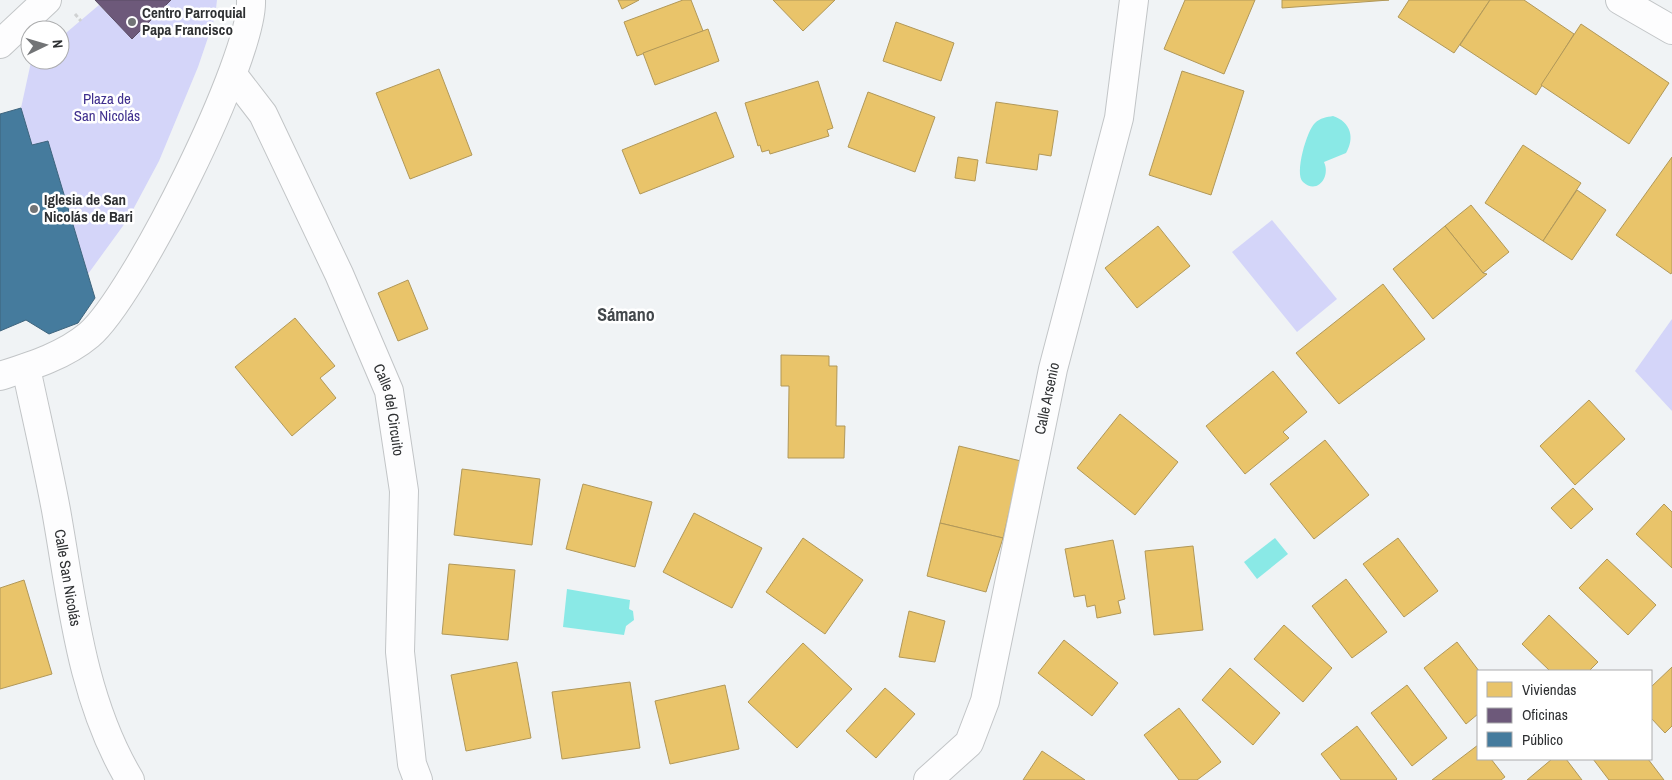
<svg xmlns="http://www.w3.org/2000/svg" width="1672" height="780" viewBox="0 0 1672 780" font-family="'Archivo Narrow',sans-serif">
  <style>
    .green { fill: #d4d5f9 }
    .water { fill: #8ae9e6 }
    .homes { fill: #e9c46a; stroke: #b19859 }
    .offices { fill: #6d597a; stroke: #5a4d64 }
    .public { fill: #457b9d; stroke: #3e647d }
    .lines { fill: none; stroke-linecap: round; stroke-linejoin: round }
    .minor-casing { stroke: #c2c5c7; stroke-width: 30 }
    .path { stroke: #d0d2d3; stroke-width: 3; stroke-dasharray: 4 2.5; stroke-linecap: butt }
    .minor { stroke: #fdfdfe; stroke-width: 28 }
    .poi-dot { fill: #727476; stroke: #fff; stroke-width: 2 }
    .labels { text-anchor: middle; stroke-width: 5; stroke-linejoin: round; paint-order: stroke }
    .poi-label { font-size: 15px; font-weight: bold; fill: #2e3032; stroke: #fff; text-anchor: start }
    .park-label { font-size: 15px; fill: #40308e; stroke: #fff }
    .street-label { font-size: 15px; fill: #2e3032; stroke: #fff }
    .quarter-label { font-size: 18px; font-weight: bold; fill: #43484c; stroke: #fff }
  </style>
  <rect width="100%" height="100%" fill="#f0f3f5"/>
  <!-- green -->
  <g class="green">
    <path d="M171,0H217L215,17L198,67L159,161L128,219L88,274L48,142L32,145L21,108L31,62L34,60H60V38L99,5L132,38Z"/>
    <path d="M1272,220L1337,299L1297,332L1232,252Z"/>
    <path d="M1672,319V411L1635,371Z"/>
  </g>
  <!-- water -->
  <g class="water">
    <path d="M1333,116C1351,122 1355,138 1346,153L1324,162C1331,177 1317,195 1303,182C1294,174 1307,130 1315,123C1320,118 1327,117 1333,116Z"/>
    <path d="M1275,538L1288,554L1257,579L1244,562Z"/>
    <path d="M567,589L630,600L629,609L633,611L634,620L626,626L624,635L563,627Z"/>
  </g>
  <!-- homes -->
  <g class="homes">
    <path d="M618,0H639L622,9Z"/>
    <path d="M683,0H691L703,31L637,56L624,22Z"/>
    <path d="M773,0H835L803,31Z"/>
    <path d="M1185,0H1255L1224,74L1164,49Z"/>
    <path d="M1282,0H1389L1282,8Z"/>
    <path d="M1409,0H1490L1454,53L1398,17Z"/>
    <path d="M1490,0H1524L1574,34L1536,95L1460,45Z"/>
    <path d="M896,22L954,43L941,81L883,61Z"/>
    <path d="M1581,24L1669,83L1629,144L1541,85Z"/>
    <path d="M708,29L719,61L655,85L643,53Z"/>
    <path d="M439,69L472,155L410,179L376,93Z"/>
    <path d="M1182,71L1244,91L1211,195L1149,175Z"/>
    <path d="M818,81L833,128L827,130L829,136L770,154L769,150L762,152L760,145L758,146L745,103Z"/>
    <path d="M868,92L935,117L915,172L848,147Z"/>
    <path d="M996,102L1058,111L1051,156L1039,154L1037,170L986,163Z"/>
    <path d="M716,112L734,157L640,194L622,150Z"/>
    <path d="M1523,145L1581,183L1543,241L1485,203Z"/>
    <path d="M958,157L978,160L975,181L955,178Z"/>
    <path d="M1672,157V272L1671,274L1616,235Z"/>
    <path d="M1577,190L1606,210L1572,260L1543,241Z"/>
    <path d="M1471,205L1509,252L1483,273L1445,226Z"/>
    <path d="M1158,226L1190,266L1137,308L1105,268Z"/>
    <path d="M1445,226L1483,273L1487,274L1433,319L1393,269Z"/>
    <path d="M408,280L428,329L398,341L378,293Z"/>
    <path d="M1383,284L1425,339L1339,404L1296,353Z"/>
    <path d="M295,318L335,366L320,378L336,398L292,436L235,367Z"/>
    <path d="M781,355L829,356V366H837L836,426H845L844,458H788L789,386H781Z"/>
    <path d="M1273,371L1307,412L1283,432L1289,438L1245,474L1206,426Z"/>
    <path d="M1589,400L1625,439L1575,485L1540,446Z"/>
    <path d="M1120,414L1178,462L1135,515L1077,468Z"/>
    <path d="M1325,440L1369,495L1314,539L1270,484Z"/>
    <path d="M959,446L1021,461L1003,538L940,523Z"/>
    <path d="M462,469L540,479L532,545L454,535Z"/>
    <path d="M583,484L652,502L635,567L566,549Z"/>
    <path d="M1573,488L1593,509L1571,529L1551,508Z"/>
    <path d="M1664,504L1672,512V568L1636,534Z"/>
    <path d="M694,513L762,548L732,608L663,572Z"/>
    <path d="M940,523L1003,538L986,592L927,576Z"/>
    <path d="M803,538L863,580L825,634L766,592Z"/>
    <path d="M1398,538L1438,591L1404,617L1363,564Z"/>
    <path d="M1113,540L1125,599L1118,601L1121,613L1097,618L1095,605L1087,607L1085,595L1074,597L1065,549Z"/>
    <path d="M1193,546L1203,630L1154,635L1145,551Z"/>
    <path d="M1607,559L1656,605L1628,635L1579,588Z"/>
    <path d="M449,564L515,570L508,640L442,634Z"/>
    <path d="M1346,579L1387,632L1352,658L1312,606Z"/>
    <path d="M24,580L52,674L0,689V588Z"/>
    <path d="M909,611L945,621L935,662L899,657Z"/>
    <path d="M1549,615L1598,662L1589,671H1550L1522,644Z"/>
    <path d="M1284,625L1332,668L1303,702L1254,659Z"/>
    <path d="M1064,640L1118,683L1092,716L1038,673Z"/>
    <path d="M1457,642L1479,671L1478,714L1466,724L1424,668Z"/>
    <path d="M803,643L852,689L797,748L748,702Z"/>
    <path d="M517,662L531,738L466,751L451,675Z"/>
    <path d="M1672,667V726L1665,733L1651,718V687Z"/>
    <path d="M1230,668L1280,713L1253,745L1202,700Z"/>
    <path d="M630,682L640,748L562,759L552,692Z"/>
    <path d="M725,685L739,749L670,764L655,701Z"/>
    <path d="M1407,685L1447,738L1412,766L1371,713Z"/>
    <path d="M885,688L915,714L876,758L846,731Z"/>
    <path d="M1179,708L1221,762L1197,780H1179L1144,735Z"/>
    <path d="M1357,726L1397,779L1396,780H1341L1321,754Z"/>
    <path d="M1478,745V759H1491L1505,777L1501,780H1432Z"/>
    <path d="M1042,751L1085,780H1023Z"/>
    <path d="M1552,759H1566L1582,780H1527Z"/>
    <path d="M1593,759H1648L1664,780H1609Z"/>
  </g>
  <!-- offices -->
  <path class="offices" d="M95,0H171L132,39Z"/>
  <!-- public -->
  <path class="public" d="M21,108L32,145L48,141L95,298L78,323L49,334L26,320L0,331V114Z"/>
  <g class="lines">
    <!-- minor casing -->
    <g class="minor-casing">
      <g id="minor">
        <path d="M1620,0L1672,30"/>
        <path d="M0,44L47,0"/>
        <path id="s1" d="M233,75L263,114L339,274L389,391L404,491L400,652L412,764L418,780"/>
        <path id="s2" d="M26,368C36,415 47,462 56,510C72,600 81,699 130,780"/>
        <path d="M0,376C31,366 64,356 89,335C134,297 254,57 251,0"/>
        <path id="s3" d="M928,780L969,743L985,701L1053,369L1119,118L1134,0"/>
      </g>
    </g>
    <!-- path -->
    <path class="path" d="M75,14L81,21"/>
    <!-- minor -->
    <use href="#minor" class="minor"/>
  </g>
  <!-- markers -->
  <g class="poi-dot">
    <circle cx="132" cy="22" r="5"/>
    <circle cx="34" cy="209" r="5"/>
  </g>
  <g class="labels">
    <!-- poi labels -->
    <g class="poi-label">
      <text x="142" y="18">Centro Parroquial<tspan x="142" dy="17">Papa Francisco</tspan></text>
      <text x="44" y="205">Iglesia de San<tspan x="44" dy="17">Nicolás de Bari</tspan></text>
    </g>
    <!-- park labels -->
    <g class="park-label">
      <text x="107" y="104">Plaza de<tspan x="107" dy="17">San Nicolás</tspan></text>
    </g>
    <!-- street labels -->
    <g class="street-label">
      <text dy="5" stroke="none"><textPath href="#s3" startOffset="409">Calle Arsenio</textPath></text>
      <text dy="5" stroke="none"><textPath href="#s1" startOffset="372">Calle del Circuito</textPath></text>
      <text dy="5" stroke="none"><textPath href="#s2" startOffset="214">Calle San Nicolás</textPath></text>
    </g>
    <!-- quarter labels -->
    <g class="quarter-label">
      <text x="626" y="321">Sámano</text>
    </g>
  </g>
  <!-- legend -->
  <rect x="1477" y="670" width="175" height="90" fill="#ffffff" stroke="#abacad"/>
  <rect x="1487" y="682" width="25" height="15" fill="#e9c46a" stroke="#abacad"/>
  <text x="1522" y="695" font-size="15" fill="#2e3032">Viviendas</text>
  <rect x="1487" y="708" width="25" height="15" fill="#6d597a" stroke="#abacad"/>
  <text x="1522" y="720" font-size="15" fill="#2e3032">Oficinas</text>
  <rect x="1487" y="732" width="25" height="15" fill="#457b9d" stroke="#abacad"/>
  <text x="1522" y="745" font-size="15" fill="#2e3032">Público</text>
  <!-- north arrow -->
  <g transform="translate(45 45) rotate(85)"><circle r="24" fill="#ffffff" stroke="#abacad"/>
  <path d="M0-4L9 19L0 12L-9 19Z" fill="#727476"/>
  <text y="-8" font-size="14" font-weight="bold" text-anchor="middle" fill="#2e3032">N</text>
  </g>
</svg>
